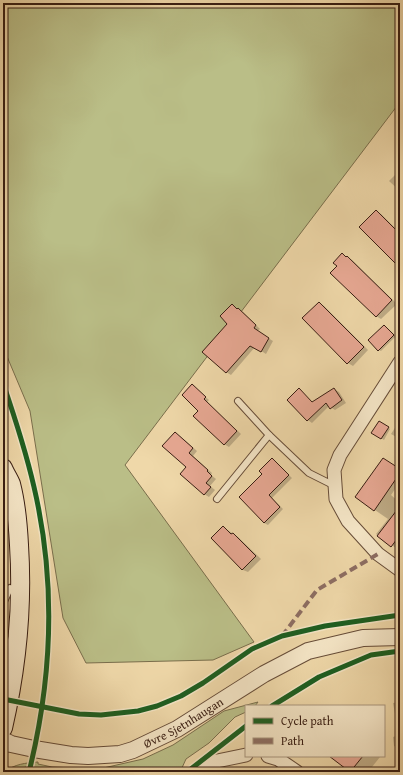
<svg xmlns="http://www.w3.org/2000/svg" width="403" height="775" viewBox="0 0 403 775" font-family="'Gentium Book Plus',serif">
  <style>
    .green { fill: #babe87; stroke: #796e4c }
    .shadow { fill: #0003 }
    .building { fill: #e7a893; stroke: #381d12 }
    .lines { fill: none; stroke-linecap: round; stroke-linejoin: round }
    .service-casing { stroke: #664c38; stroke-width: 8 }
    .minor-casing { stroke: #664c38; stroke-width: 15 }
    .tertiary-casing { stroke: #664c38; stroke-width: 18 }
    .secondary-casing { stroke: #381d12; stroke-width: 20 }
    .service { stroke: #f5e6c7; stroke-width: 6 }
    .minor { stroke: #f5e6c7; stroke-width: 13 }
    .tertiary { stroke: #f5e6c7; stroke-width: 16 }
    .secondary { stroke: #f5e6c7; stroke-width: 18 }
    .quiet { stroke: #8d6e63; stroke-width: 4; stroke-dasharray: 8 4; stroke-linecap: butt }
    .cycleway-casing { stroke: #f5e6c7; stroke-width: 8 }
    .cycleway { stroke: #1b5e20; stroke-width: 5 }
    .labels { text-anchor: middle; stroke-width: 3; stroke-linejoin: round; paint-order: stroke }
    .street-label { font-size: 12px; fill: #381d12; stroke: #f5e6c7 }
  </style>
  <rect width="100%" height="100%" fill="#efd8a9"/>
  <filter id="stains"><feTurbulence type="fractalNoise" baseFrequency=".005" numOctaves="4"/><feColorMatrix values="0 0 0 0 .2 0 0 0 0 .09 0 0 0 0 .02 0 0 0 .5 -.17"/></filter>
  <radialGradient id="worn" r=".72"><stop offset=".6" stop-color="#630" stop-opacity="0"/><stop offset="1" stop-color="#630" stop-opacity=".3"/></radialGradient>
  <!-- green -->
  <g class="green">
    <path d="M3,3H400V102L125,465L254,642L213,660L86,663L63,618L30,411L3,347Z"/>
    <path d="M258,702L255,706H246V712L235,717L209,743L186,759L181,770L177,772H36L33,768L25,767L20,771L26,768L25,772H4C15,764 25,763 38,762V764L52,767L99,769L143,759L173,745L224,711Z"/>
  </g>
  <!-- shadow -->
  <g class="shadow">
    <path d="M400,170V191L389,181Z"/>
    <path d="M376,211L381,214L400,233V266Z"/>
    <path d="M342,254L352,260L397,304L381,319L376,316L338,266Z"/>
    <path d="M400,293V300L397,297Z"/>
    <path d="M319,303L324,306L368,350L353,366L348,363Z"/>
    <path d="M232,306L243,312L260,329L257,331L273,341L266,354L255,347L231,375L226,372L228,324Z"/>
    <path d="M385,326L396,336L381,351L379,350Z"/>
    <path d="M193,386L209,400L207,402L241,434L229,447L224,444Z"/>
    <path d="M334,389L339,392L346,403L335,410L329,406L312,423L308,420L288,400L299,390L313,403Z"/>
    <path d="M400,420V439L391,434Z"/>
    <path d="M379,422L390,429L384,440L373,433Z"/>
    <path d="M180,436L197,451L193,456L212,473L211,475L216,479L210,486L215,490L209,497L204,494L188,467Z"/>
    <path d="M272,459L292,478L272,498L283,509L268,525L264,523V474Z"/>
    <path d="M400,470V482L391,495L400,503V543L396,548L376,534L388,519L356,497Z"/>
    <path d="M223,527L238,537L261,559L248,572L243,570L212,538Z"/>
    <path d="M400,702V748H398L394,746L393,737L399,735L393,703Z"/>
    <path d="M331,756H378L380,757L368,772H352Z"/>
  </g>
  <!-- building -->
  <g class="building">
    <path d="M376,210L400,234V268L359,227Z"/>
    <path d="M342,253L346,257L347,256L392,300L376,317L330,273L337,266L333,263Z"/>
    <path d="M319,302L364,347L347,364L302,318Z"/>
    <path d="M232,304L237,309L238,308L256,325L254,328L269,338L261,352L250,346L226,373L202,352L227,324L220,316Z"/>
    <path d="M384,325L394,335L378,351L368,340Z"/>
    <path d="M192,384L206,397L204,399L237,431L224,445L193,416L198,411L182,395Z"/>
    <path d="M299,388L312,402L334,388L342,400L330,409L326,403L307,421L287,400Z"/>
    <path d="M379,421L389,427L381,439L371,433Z"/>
    <path d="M175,432L193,448L189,453L208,470L207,471L212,476L206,483L211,487L204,495L180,474L186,467L162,446Z"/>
    <path d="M272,458L289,475L269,495L280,507L264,523L239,497L262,474L259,471Z"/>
    <path d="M383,458L400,469V473L374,511L355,497Z"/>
    <path d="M400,506V535L391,547L377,536Z"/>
    <path d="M223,526L231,534L233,533L256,556L242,570L211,538Z"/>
    <path d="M329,756H363L350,772Z"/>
  </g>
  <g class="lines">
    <!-- service casing -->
    <g class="service-casing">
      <g id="service">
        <path d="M238,401L269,435L309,473L335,486"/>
        <path d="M217,499L269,435"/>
        <path d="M3,604L10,588"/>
        <path d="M3,630L7,644"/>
      </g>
    </g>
    <!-- minor casing -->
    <g class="minor-casing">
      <g id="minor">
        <path d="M400,362L340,455L334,470L336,499L348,521L378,554L400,570"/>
        <path d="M268,756L278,759L297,772"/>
        <path d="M198,772L217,761L246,755"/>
      </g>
    </g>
    <!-- tertiary casing -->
    <g class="tertiary-casing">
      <g id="tertiary">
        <path id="s1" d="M3,740L11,744L34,749L71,755L88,756L120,754L133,750L177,729L264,674L308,651L363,638L400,637"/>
      </g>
    </g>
    <!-- secondary casing -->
    <g class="secondary-casing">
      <path id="secondary" d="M3,468C5,473 9,479 11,484C16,503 18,525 19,545C23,607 17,667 3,728"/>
    </g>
    <!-- service -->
    <use href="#service" class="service"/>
    <!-- minor -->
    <use href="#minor" class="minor"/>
    <!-- tertiary -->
    <use href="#tertiary" class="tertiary"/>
    <!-- secondary -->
    <use href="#secondary" class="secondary"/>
    <!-- quiet -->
    <path class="quiet" d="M282,636L317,590L378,554"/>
    <!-- cycleway casing -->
    <g class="cycleway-casing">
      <g id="cycleway">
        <path d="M3,383C15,418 26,452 34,487C56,581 52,679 29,772"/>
        <path d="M3,699L79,714L101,715L138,711L157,706L181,696L203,683L252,649L282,636L325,626L400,615"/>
        <path d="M272,706L319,677L371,655L400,651"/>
        <path d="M187,772L246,726"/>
      </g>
    </g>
    <!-- cycleway -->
    <use href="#cycleway" class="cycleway"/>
  </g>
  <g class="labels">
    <!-- street labels -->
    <g class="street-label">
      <text dy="4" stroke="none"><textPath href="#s1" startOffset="190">Øvre Sjetnhaugan</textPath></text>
    </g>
  </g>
  <!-- margin -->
  <rect width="403" height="775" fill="none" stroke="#efd8a9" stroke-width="16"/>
  <rect x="4" y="4" width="395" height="767" fill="none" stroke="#381d12" stroke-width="2"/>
  <rect x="8" y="8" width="387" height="759" fill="none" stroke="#381d12"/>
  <!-- legend -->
  <rect x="245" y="705" width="140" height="52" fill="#f5e6c7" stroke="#a9967f"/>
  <rect x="253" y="718" width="20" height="6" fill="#1b5e20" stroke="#a9967f"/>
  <text x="281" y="725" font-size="12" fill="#381d12">Cycle path</text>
  <rect x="253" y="738" width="20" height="6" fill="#8d6e63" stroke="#a9967f"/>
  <text x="281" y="745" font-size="12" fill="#381d12">Path</text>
  <rect width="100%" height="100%" filter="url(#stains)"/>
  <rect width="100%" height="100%" fill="url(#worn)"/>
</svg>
